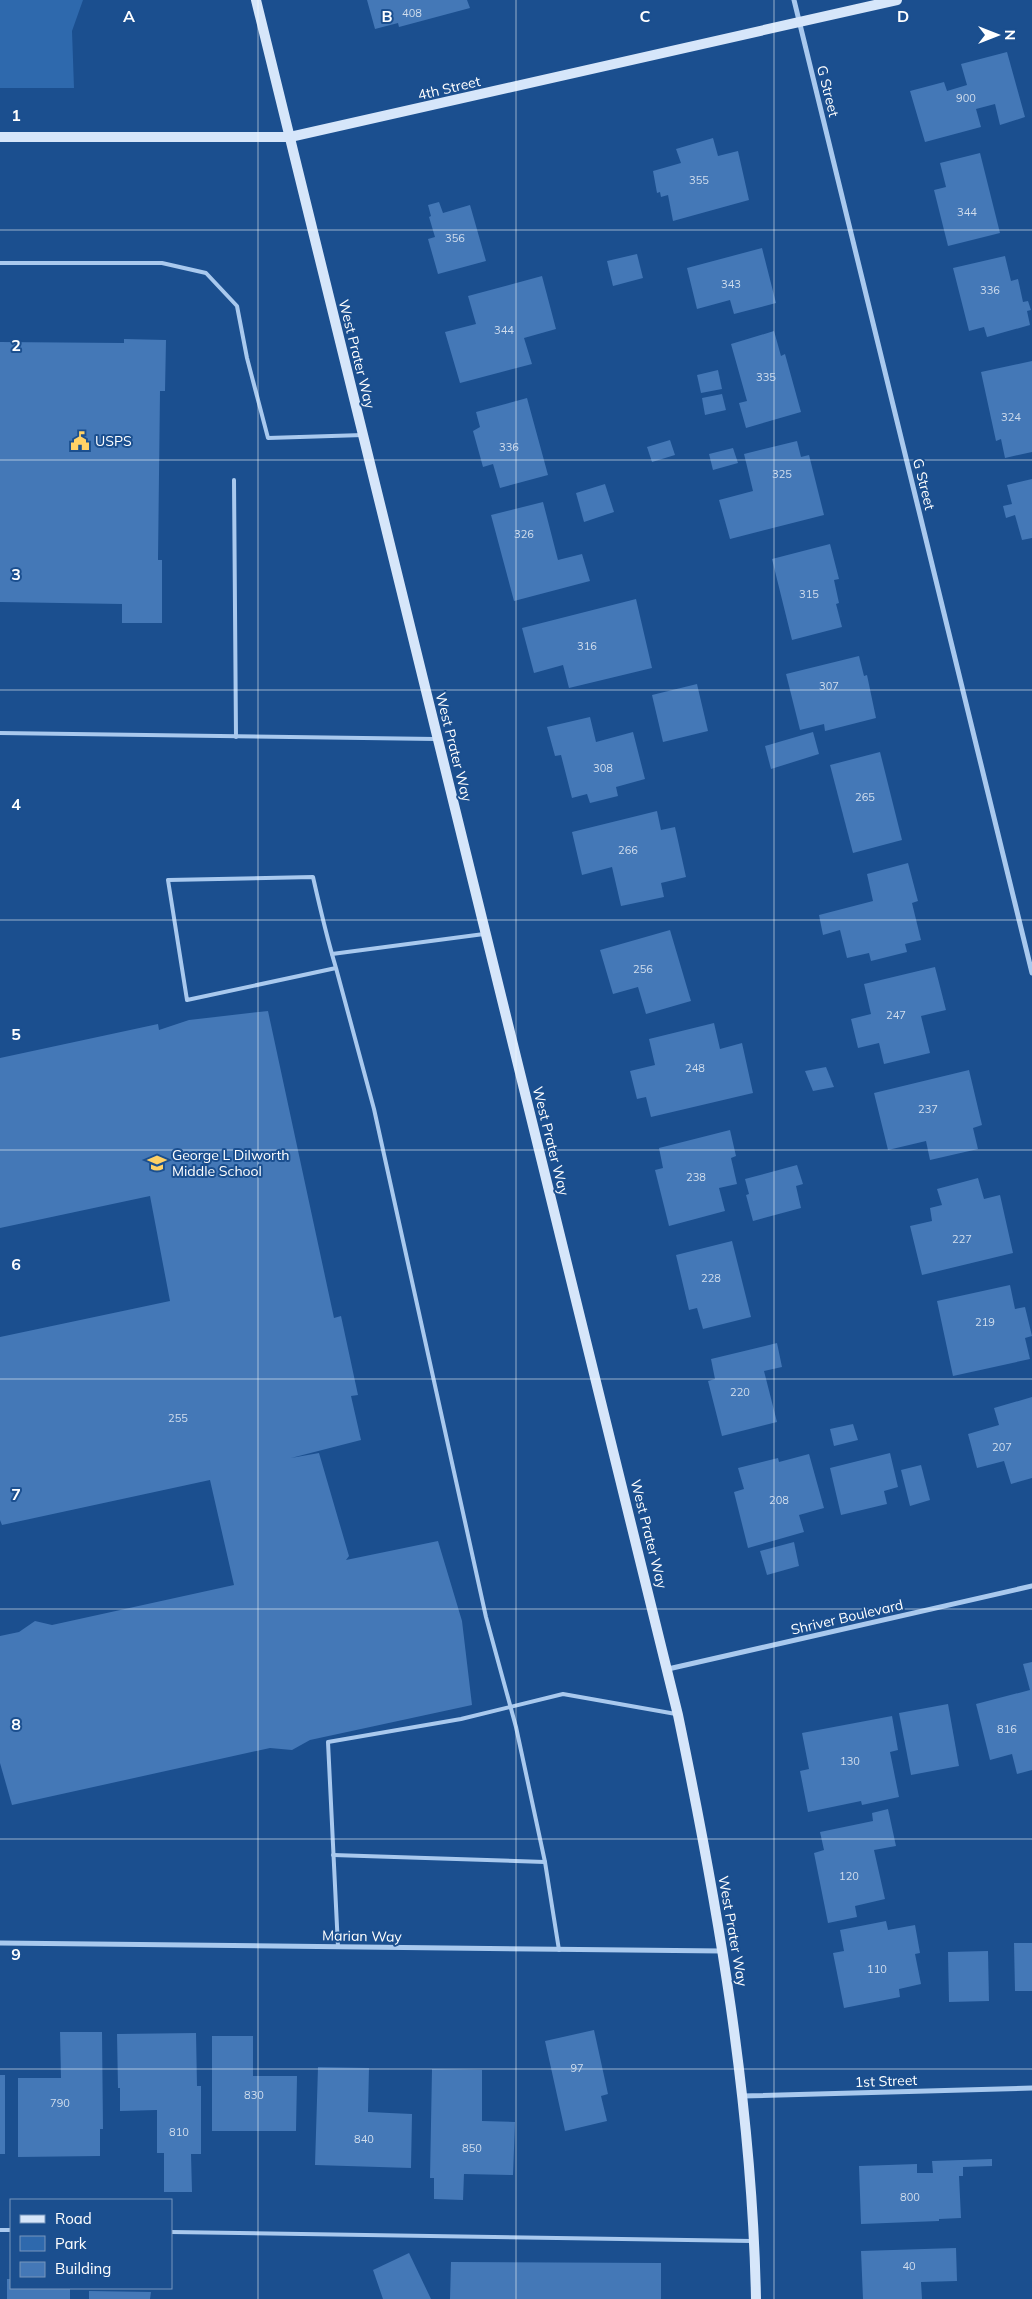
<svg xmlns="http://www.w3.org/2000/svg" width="1032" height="2299" viewBox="0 0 1032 2299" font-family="Mulish,sans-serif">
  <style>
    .green { fill: #2e69ad }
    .building { fill: #4478b7 }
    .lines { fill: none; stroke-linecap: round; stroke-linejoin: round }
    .lane { stroke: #a9c9ee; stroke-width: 4 }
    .street { stroke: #a9c9ee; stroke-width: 5 }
    .secondary { stroke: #d6e6fa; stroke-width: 10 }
    .grid { fill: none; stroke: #fff; stroke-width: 1; stroke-opacity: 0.55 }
    .labels { text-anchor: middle; stroke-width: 4; stroke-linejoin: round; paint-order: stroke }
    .number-label { font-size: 11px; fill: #d0dded }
    .street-label { font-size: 14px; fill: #fff; stroke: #1b4f8f }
    .poi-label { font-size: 14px; fill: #fff; stroke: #1b4f8f; text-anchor: start }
    .grid-label { font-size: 16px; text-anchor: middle; font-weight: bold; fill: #fff; stroke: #1b4f8f; stroke-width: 4; stroke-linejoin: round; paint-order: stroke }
  </style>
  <rect width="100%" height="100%" fill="#1b4f8f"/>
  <!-- green -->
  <path class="green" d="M0,0H83L72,31L74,88H0Z"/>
  <!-- building -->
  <g class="building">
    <path d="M367,0H467L470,8L399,27L398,23L375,29Z"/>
    <path d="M1007,52L1025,117L1000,125L995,104L976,109L981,127L925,142L910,91L944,82L947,91L967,85L961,64Z"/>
    <path d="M713,138L718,156L738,151L749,200L673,221L668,195L661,197L660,192L657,193L653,171L681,163L676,149Z"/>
    <path d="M980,153L1000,233L948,246L934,190L946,187L940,163Z"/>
    <path d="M439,202L443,213L470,205L486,261L438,274L428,239L435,237L429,217L431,216L428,205Z"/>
    <path d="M762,248L776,303L734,314L730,300L697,309L687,268Z"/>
    <path d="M637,254L643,278L613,286L607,261Z"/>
    <path d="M1005,256L1011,281L1018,279L1023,302L1028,301L1031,310L1027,311L1030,325L987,337L984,327L969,331L953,268Z"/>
    <path d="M542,276L556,329L524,338L532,364L460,383L445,332L476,324L468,296Z"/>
    <path d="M774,331L781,356L785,354L801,412L746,428L739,403L747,401L731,344Z"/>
    <path d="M124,339L166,340L165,391H160L158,560H162V623H122V604L0,602V342L124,343Z"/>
    <path d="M1032,361V452L1005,458L1001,439L996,441L981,372Z"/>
    <path d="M718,370L722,389L701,393L697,375Z"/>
    <path d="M722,394L726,410L705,415L702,398Z"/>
    <path d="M527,398L548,475L500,488L493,464L483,467L473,431L480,427L476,412Z"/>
    <path d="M670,440L675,455L652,462L647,447Z"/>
    <path d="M797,441L801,457L809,455L824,515L730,539L719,500L753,491L744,454Z"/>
    <path d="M733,448L738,463L713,470L709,454Z"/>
    <path d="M1032,479V538L1022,540L1015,515L1006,518L1003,506L1012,504L1007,485Z"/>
    <path d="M605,484L614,512L584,522L576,493Z"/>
    <path d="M543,502L558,560L582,554L590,581L514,601L491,515Z"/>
    <path d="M830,544L839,579L834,580L839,603L836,604L842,627L792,640L772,559Z"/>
    <path d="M636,599L652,668L569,688L563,665L534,673L522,628Z"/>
    <path d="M859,656L864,676L867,675L876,718L825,731L824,724L800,730L786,674Z"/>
    <path d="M697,684L708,731L663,742L652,695Z"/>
    <path d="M590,717L596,742L633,732L645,779L616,787L618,796L590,803L587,794L572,798L561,755L555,756L547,727Z"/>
    <path d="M813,732L819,754L771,769L765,746Z"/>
    <path d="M880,752L902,840L853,853L830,765Z"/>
    <path d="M657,811L661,830L675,827L686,877L661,883L664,897L621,906L612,867L582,875L572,832Z"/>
    <path d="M908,863L918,901L912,903L921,940L905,944L907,952L871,961L869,953L847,958L840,930L823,935L819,915L873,901L867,874Z"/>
    <path d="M670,930L691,1001L646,1014L638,987L613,994L600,950Z"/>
    <path d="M935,967L946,1010L921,1016L930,1053L884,1064L879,1043L858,1048L851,1019L871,1014L864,984Z"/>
    <path d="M268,1011L334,1318L341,1316L358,1395L351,1396L361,1440L291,1458L319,1453L349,1556L346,1560L438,1541L462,1621L472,1705L310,1740L292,1750L270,1748L12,1805L0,1763V1636L19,1632L35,1621L52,1625L234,1585L210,1480L2,1525L0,1520V1337L170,1301L150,1196L0,1228V1058L158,1024L159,1030L189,1020Z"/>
    <path d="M714,1023L720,1049L742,1043L753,1093L651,1117L646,1097L637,1099L630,1071L655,1065L649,1039Z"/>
    <path d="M826,1067L834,1087L813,1091L805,1071Z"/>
    <path d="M969,1070L982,1125L973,1128L978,1149L930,1160L926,1141L888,1150L874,1093Z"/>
    <path d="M730,1130L736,1156L731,1158L737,1184L719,1188L725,1211L669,1226L655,1170L663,1168L659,1148Z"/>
    <path d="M797,1165L803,1184L796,1186L801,1208L753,1221L746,1195L749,1194L745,1179Z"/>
    <path d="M978,1178L984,1199L1000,1195L1013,1253L922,1275L910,1226L932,1221L930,1208L942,1205L937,1189Z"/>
    <path d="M732,1241L751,1317L703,1329L697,1308L689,1310L676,1255Z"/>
    <path d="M1010,1285L1015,1309L1025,1307L1032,1336L1025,1338L1030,1359L953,1376L937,1301Z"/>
    <path d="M777,1343L782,1367L764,1371L777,1422L722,1436L708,1381L715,1379L711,1359Z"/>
    <path d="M1032,1397V1478L1011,1484L1004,1461L977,1468L968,1434L999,1425L994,1408Z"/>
    <path d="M853,1424L858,1440L834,1446L830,1429Z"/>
    <path d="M890,1453L898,1487L884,1491L887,1504L841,1515L830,1468Z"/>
    <path d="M809,1454L824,1508L799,1515L804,1532L748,1548L734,1492L744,1489L738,1468L778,1458L779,1462Z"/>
    <path d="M921,1465L930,1500L910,1506L901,1470Z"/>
    <path d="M794,1542L799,1566L767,1575L760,1551Z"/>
    <path d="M1032,1662V1770L1017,1774L1012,1754L990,1760L976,1704L1030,1690L1023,1664Z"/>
    <path d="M948,1704L959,1766L911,1775L899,1713Z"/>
    <path d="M892,1716L898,1750L890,1752L899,1797L862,1805L861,1801L808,1812L800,1771L809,1769L802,1733Z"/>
    <path d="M888,1809L896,1846L874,1850L885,1899L855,1906L857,1917L828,1923L814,1853L824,1850L820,1832L873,1821L872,1813Z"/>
    <path d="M886,1921L888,1930L915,1925L920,1953L915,1954L921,1984L899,1989L900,1997L844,2008L833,1953L844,1951L840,1930Z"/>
    <path d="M1014,1943H1032V1991H1015Z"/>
    <path d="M988,1951L989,2001L949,2002L948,1952Z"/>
    <path d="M594,2030L608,2094L601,2096L607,2121L565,2131L545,2041Z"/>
    <path d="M60,2032H102L103,2129H100V2156L18,2157V2078H61Z"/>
    <path d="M196,2033L197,2086H201V2154H191L192,2192H164V2153H157V2110L120,2111V2088H118L117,2034Z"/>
    <path d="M212,2036H253V2076H297L296,2131H212Z"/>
    <path d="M318,2067L369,2068L368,2112L412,2114L411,2168L315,2165Z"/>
    <path d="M432,2069L482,2070V2121L515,2122L513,2175L464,2174L463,2200L434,2199V2178H430Z"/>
    <rect x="0" y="2075" width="5" height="79"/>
    <path d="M992,2159V2166L963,2167V2176H959L961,2218L939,2219V2221L861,2224L859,2166L917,2164V2173H933L932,2161Z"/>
    <path d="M956,2248L957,2281L921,2282L922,2299H863L861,2251Z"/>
    <path d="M409,2253L431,2299H383L373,2270Z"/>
    <path d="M451,2262L661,2263V2299H450Z"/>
    <path d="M7,2279H11V2288H70V2299H7Z"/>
    <path d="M89,2291L151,2292L150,2299H89Z"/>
  </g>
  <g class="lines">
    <!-- lane -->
    <g class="lane">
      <path d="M0,263H162L206,273L237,306L247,358L268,438L363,435"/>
      <path d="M234,480L236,737"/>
      <path d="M0,733L436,739"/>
      <path d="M332,954L484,934"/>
      <path d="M336,968L187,1000L168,880L313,877C320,908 327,938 336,968L374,1109L486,1617L516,1727L545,1862L559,1950"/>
      <path d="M333,1855L545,1862"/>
      <path d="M338,1947L328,1742L461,1719L563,1694L676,1714"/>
      <path d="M0,2230H11"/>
      <path d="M171,2232L752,2241"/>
    </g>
    <!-- street -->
    <g class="street">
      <path d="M794,0L1032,973"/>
      <path d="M668,1669L1032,1586"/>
      <path d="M0,1943L722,1951"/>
      <path d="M742,2096L1032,2088"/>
    </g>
    <!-- secondary -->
    <g class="secondary">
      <path d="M256,0L678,1715C718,1907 752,2102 756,2299"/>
      <path d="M0,137H290L897,0"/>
    </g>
  </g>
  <!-- grid -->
  <path class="grid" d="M258,0V2299M516,0V2299M774,0V2299M0,230H1032M0,460H1032M0,690H1032M0,920H1032M0,1150H1032M0,1379H1032M0,1609H1032M0,1839H1032M0,2069H1032"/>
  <!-- icons -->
  <defs>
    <g id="civic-bare" transform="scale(1.5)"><path d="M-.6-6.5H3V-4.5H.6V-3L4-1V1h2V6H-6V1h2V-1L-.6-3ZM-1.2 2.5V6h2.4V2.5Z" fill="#ffd166" stroke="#1b4f8f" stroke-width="2.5" paint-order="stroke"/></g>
    <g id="school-bare" transform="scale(1.5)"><path d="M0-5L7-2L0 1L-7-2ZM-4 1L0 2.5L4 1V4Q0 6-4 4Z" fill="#ffd166" stroke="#1b4f8f" stroke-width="2.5" paint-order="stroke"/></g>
  </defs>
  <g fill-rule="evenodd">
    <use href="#civic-bare" x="80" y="441"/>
    <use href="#school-bare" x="157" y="1163"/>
  </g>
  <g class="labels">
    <!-- number labels -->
    <g class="number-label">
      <text x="412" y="17">408</text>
      <text x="966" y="102">900</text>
      <text x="699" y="184">355</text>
      <text x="967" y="216">344</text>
      <text x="455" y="242">356</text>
      <text x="731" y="288">343</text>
      <text x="990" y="294">336</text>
      <text x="504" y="334">344</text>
      <text x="766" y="381">335</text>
      <text x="1011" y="421">324</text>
      <text x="509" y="451">336</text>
      <text x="782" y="478">325</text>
      <text x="524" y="538">326</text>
      <text x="809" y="598">315</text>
      <text x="587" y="650">316</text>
      <text x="829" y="690">307</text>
      <text x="603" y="772">308</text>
      <text x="865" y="801">265</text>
      <text x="628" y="854">266</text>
      <text x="643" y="973">256</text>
      <text x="896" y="1019">247</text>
      <text x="695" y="1072">248</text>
      <text x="928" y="1113">237</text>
      <text x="696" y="1181">238</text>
      <text x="962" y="1243">227</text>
      <text x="711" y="1282">228</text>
      <text x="985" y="1326">219</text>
      <text x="740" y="1396">220</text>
      <text x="178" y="1422">255</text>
      <text x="1002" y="1451">207</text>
      <text x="779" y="1504">208</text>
      <text x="1007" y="1733">816</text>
      <text x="850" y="1765">130</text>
      <text x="849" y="1880">120</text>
      <text x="877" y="1973">110</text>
      <text x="577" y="2072">97</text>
      <text x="254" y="2099">830</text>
      <text x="60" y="2107">790</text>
      <text x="179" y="2136">810</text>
      <text x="364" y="2143">840</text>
      <text x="472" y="2152">850</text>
      <text x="910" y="2201">800</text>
      <text x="909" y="2270">40</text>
    </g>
    <!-- street labels -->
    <g class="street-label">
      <text transform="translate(449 88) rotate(-13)" y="5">4th Street</text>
      <text transform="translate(828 91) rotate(76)" y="5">G Street</text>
      <text transform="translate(357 354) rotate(76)" y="5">West Prater Way</text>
      <text transform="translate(924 484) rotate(76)" y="5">G Street</text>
      <text transform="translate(454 747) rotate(76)" y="5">West Prater Way</text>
      <text transform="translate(551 1141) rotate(76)" y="5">West Prater Way</text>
      <text transform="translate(649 1534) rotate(76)" y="5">West Prater Way</text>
      <text transform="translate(847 1617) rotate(-13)" y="5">Shriver Boulevard</text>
      <text transform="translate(733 1931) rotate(80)" y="5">West Prater Way</text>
      <text transform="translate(362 1936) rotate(1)" y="5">Marian Way</text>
      <text transform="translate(886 2081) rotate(-2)" y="5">1st Street</text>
    </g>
    <!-- poi labels -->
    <g class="poi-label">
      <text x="95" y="446">USPS</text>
      <text x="172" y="1160">George L Dilworth<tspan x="172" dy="16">Middle School</tspan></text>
    </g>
  </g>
  <g class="grid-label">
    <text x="129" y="22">A</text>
    <text x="387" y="22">B</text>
    <text x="645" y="22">C</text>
    <text x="903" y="22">D</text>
    <text x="16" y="121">1</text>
    <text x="16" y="351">2</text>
    <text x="16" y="580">3</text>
    <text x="16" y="810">4</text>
    <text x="16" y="1040">5</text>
    <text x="16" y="1270">6</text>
    <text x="16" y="1500">7</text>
    <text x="16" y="1730">8</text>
    <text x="16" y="1960">9</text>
  </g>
  <!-- legend -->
  <rect x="10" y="2199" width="162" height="90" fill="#1b4f8f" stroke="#7695bc"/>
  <rect x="20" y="2215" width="25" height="8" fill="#d6e6fa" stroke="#7695bc"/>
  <text x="55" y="2224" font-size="15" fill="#ffffff">Road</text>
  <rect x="20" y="2236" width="25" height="15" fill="#2e69ad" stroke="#7695bc"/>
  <text x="55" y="2249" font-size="15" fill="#ffffff">Park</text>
  <rect x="20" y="2262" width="25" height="15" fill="#4478b7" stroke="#7695bc"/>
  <text x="55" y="2274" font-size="15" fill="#ffffff">Building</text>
  <!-- north arrow -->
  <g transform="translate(997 35) rotate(90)" stroke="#1b4f8f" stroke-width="4" paint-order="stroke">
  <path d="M0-4L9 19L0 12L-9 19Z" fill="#ffffff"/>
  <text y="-8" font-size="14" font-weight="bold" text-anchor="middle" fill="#ffffff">N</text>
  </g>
</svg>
